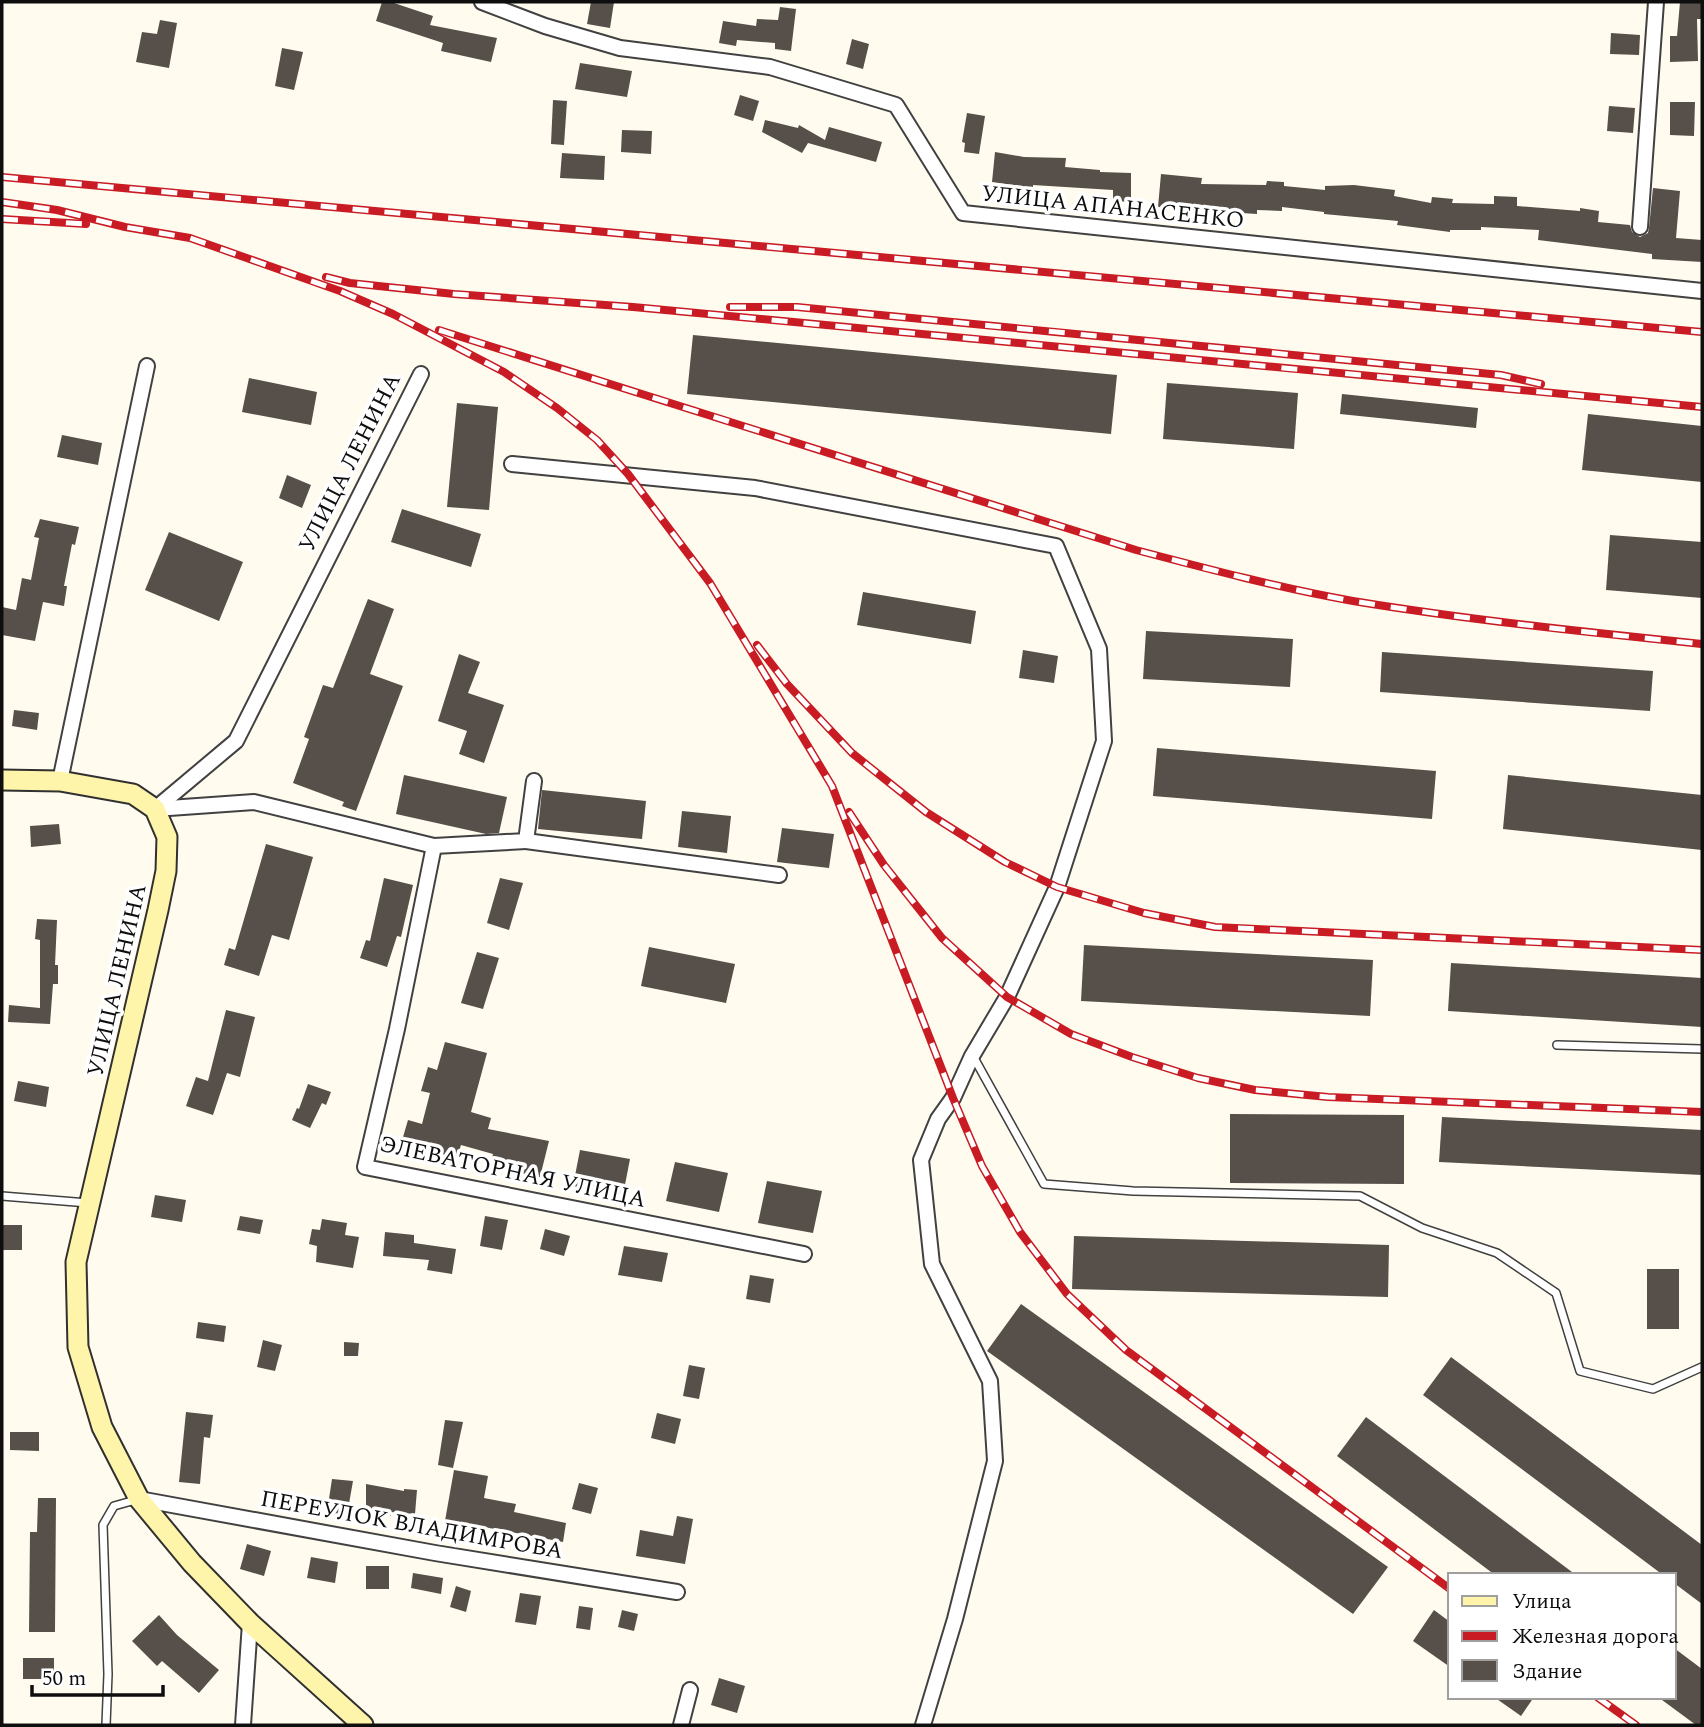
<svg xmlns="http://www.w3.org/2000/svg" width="1704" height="1727" viewBox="0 0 1704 1727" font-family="Spectral,serif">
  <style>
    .building { fill: #574f49 }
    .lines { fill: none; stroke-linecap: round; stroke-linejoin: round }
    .lane-casing { stroke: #414141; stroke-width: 10 }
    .street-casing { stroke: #414141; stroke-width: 18 }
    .secondary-casing { stroke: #303030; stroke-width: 23 }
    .lane { stroke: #fff; stroke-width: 7 }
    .street { stroke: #fff; stroke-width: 14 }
    .secondary { stroke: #fff5aa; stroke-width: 19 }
    .rail-casing { stroke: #c91b24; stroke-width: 8 }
    .rail { stroke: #fff; stroke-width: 5; stroke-dasharray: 16; stroke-linecap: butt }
    .labels { text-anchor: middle; stroke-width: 7; stroke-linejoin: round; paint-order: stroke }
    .street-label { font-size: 23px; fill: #0e0e0e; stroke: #fff }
  </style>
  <rect width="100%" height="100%" fill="#fffcef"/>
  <!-- building -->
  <g class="building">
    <path d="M382,2H391L433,16L430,25L497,38L491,62L441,51L443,43L376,21Z"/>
    <path d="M591,2H614L610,28L587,24Z"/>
    <path d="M1680,2H1702L1701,19H1697L1698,61L1670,62V36H1677Z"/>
    <path d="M780,7L796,9L791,51L775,49V43L737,40L736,46L719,43L723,21L756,26L757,19L778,20Z"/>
    <path d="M160,20L177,23L169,68L136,62L142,32L157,34Z"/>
    <path d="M1611,33L1640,35L1639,55L1610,54Z"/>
    <path d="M852,39L869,44L863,69L846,64Z"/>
    <path d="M282,48L303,52L294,90L275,86Z"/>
    <path d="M580,63L632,71L627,97L575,89Z"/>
    <path d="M740,95L759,101L753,121L734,115Z"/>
    <path d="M553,100L567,101L564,145L551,144Z"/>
    <path d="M1670,102H1695L1694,136L1670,135Z"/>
    <path d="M1609,106L1635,108L1633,133L1607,131Z"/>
    <path d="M967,113L985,116L979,154L964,152L965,143L962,142Z"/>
    <path d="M765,120L798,128L799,125L825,140L829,127L882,142L876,162L808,143L802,153L762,132Z"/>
    <path d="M622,130L652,131L651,154L621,152Z"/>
    <path d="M995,152L1024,157L1066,158L1065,167L1100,170V172L1131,173V202L1113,201V190L1033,185V188L992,182Z"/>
    <path d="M562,153L605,156L604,180L560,178Z"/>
    <path d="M1161,174L1202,178L1201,184L1266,185L1267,181L1284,182V186L1325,190V186L1354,185L1395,190L1394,196L1431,203L1432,197L1453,199L1452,203L1494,204V196L1517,197V206L1580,211V208L1599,211L1598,222L1630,225L1632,232L1640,237L1648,233L1649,228L1653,188L1680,191L1676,238L1702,240V262L1652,259V254L1538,240L1539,230L1481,227V230H1450V232L1397,225L1398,221L1324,214V212L1282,207V211L1257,210V214L1241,213V211L1206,209V207L1176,203L1175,208L1158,207Z"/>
    <path d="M693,335L1117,375L1111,434L687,394Z"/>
    <path d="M249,378L317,392L311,425L242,412Z"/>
    <path d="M1167,383L1298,393L1294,449L1163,439Z"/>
    <path d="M1342,394L1478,408L1476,428L1340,414Z"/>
    <path d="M457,403L498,407L489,510L447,507Z"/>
    <path d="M1588,414L1702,426V482L1582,470Z"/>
    <path d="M62,435L102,443L98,465L57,457Z"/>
    <path d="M287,475L311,485L302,508L279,498Z"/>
    <path d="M402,509L481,534L471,567L391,542Z"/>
    <path d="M40,519L79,527L75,545L72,544L64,586H67L64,606L43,602L35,641L2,635V607L16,610L22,578L31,580L39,538L34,537Z"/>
    <path d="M169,532L243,562L219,621L145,590Z"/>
    <path d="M1610,535L1702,542V598L1606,590Z"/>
    <path d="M863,592L976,611L971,644L857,625Z"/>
    <path d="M368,599L394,609L370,674L403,686L356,811L342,806L344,802L293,783L309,739L304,737L323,685L333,688Z"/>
    <path d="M1146,631L1293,639L1290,687L1143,679Z"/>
    <path d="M1023,650L1058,656L1054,683L1019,678Z"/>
    <path d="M1382,652L1653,671L1650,711L1380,692Z"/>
    <path d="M459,654L480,662L468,693L504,705L484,763L459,754L467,731L438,721Z"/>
    <path d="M14,710L39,713L37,730L12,726Z"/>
    <path d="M1157,748L1436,771L1432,819L1153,796Z"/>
    <path d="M404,775L507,797L499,833L486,834L396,814Z"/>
    <path d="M1508,775L1702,795V850L1503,829Z"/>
    <path d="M542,790L646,801L642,839L538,829Z"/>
    <path d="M682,811L731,816L727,853L678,847Z"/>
    <path d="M59,824L61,844L31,847L30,826Z"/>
    <path d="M782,828L834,834L829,868L777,862Z"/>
    <path d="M266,844L313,857L289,940L272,935L259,976L224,965L229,948L235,950Z"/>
    <path d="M384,878L413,885L401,937L397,936L387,967L360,958L366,940L370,941Z"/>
    <path d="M500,878L523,883L509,930L487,923Z"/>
    <path d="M37,919L57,920L55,965H58V984H53L50,1024L8,1022L9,1005L40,1008V940L35,939Z"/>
    <path d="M1084,945L1373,960L1370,1016L1081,1001Z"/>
    <path d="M649,947L735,964L726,1003L641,986Z"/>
    <path d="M477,952L499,958L483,1009L461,1003Z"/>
    <path d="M1451,963L1702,978V1027L1448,1011Z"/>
    <path d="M226,1010L255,1017L240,1077L227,1073L213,1115L186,1106L196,1077L208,1081Z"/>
    <path d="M445,1042L487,1053L471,1112L491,1118L488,1129L549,1141L540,1177L490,1167L493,1154L461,1145L457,1158L416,1147L417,1141L403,1137L408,1120L422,1124L430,1093L421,1091L428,1067L437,1070Z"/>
    <path d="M18,1081L49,1087L46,1107L14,1101Z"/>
    <path d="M308,1084L331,1092L326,1105L322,1103L310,1128L292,1120L297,1108L299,1109Z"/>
    <path d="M1230,1114L1404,1115V1184L1230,1183Z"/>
    <path d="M1442,1117L1702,1130V1175L1439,1162Z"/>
    <path d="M580,1150L630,1159L623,1195L573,1186Z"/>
    <path d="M675,1162L728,1173L719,1212L666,1201Z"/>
    <path d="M767,1181L822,1191L813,1233L758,1223Z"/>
    <path d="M155,1195L186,1200L182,1222L151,1217Z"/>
    <path d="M240,1216L263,1220L260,1234L237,1230Z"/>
    <path d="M485,1216L508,1220L502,1250L480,1246Z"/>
    <path d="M322,1219L347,1223L345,1235L359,1237L353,1268L316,1262L317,1246L309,1244L312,1229L320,1230Z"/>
    <rect x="2" y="1225" width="20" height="25"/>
    <path d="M545,1229L570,1236L564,1256L540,1249Z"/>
    <path d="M385,1232L414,1235V1243L456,1249L452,1274L427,1270L429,1260L383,1256Z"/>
    <path d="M1074,1236L1389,1245L1388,1297L1072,1289Z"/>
    <path d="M624,1246L668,1253L662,1282L618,1275Z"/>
    <rect x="1647" y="1269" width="32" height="60"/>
    <path d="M750,1275L774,1279L770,1303L746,1299Z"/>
    <path d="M1021,1304L1388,1567L1353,1614L987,1351Z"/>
    <path d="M198,1322L226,1326L224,1342L196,1338Z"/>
    <path d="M263,1340L282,1345L275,1371L257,1367Z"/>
    <path d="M344,1342L359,1343L358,1356H344Z"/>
    <path d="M1451,1357L1702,1545V1604L1674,1583V1575H1663L1423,1395Z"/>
    <path d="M689,1365L705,1368L699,1399L683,1396Z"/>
    <path d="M186,1412L213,1415L210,1438L204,1437L200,1484L179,1482Z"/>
    <path d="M657,1413L681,1419L675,1444L651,1438Z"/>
    <path d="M1366,1417L1576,1575H1495L1337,1456Z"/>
    <path d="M445,1420L463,1422L453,1468L438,1465Z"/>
    <path d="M10,1432H39V1451L10,1450Z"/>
    <path d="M454,1470L488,1476L484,1498L516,1504L514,1512L566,1523L563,1542L479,1526L476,1538L443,1532Z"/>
    <path d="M332,1479L353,1481L347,1515L327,1512Z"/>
    <path d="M579,1483L598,1488L591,1514L572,1509Z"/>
    <path d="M366,1484L404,1491V1489L417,1490L415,1514L391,1512V1516L366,1512Z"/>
    <path d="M38,1498H56L55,1632H29L30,1532H37Z"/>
    <path d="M677,1516L693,1519L685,1564L636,1556L640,1530L673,1536Z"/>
    <path d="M247,1544L271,1551L264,1576L240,1569Z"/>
    <path d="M311,1557L338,1562L335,1583L307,1578Z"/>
    <rect x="366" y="1566" width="23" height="23"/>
    <path d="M413,1573L443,1578L441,1594L411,1588Z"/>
    <path d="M456,1586L471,1591L466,1612L450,1607Z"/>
    <path d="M520,1593L541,1596L536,1625L515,1622Z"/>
    <path d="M579,1606L593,1608L590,1630L576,1628Z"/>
    <path d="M622,1610L638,1614L634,1631L618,1627Z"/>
    <path d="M1434,1610L1450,1622V1667L1413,1641Z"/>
    <path d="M159,1615L177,1635L219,1670L199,1693L162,1661L157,1666L132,1641Z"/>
    <path d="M1674,1648L1702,1669V1725H1696L1658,1697H1674Z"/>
    <rect x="23" y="1658" width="31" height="21"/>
    <path d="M719,1678L745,1686L737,1713L711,1705Z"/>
    <path d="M1494,1697H1534L1521,1716Z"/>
  </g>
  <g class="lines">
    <!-- lane casing -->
    <g class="lane-casing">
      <g id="lane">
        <path d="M1557,1045L1702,1049"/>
        <path d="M973,1056L1044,1184L1133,1191L1360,1196L1422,1228L1497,1253L1556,1293L1580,1371L1653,1389L1702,1367"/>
        <path d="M2,1196L88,1203"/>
        <path d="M106,1725L108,1674L103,1525L114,1506L139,1499"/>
      </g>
    </g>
    <!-- street casing -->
    <g class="street-casing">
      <g id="street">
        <path d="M482,2L545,26L620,48L770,67L896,105L963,213L1702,291"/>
        <path d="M1640,227L1656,2"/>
        <path d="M512,464L755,488L1056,546L1099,649L1104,741L1057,887L1007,997L972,1056L953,1098L938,1119L921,1160L932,1264L990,1381L995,1461L955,1619L923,1725"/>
        <path d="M60,781L147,366"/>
        <path d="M155,809L236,741L421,374"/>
        <path d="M155,809L254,802L434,846L526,841L534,781"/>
        <path d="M526,841L779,875"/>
        <path d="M434,846L397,1029L365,1167L804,1254"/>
        <path d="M139,1499L435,1553L677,1592"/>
        <path d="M243,1725L250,1623"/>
        <path d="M681,1725L690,1690"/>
      </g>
    </g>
    <!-- secondary casing -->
    <g class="secondary-casing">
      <path id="secondary" d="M2,780L60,781L133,794L155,809L167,837L166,871L158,910L76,1262L78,1347L102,1427L139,1499L192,1563L250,1623L363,1725"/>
    </g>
    <!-- lane -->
    <use href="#lane" class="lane"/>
    <!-- street -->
    <use href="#street" class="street"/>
    <!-- secondary -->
    <use href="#secondary" class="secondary"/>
    <!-- rail casing -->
    <g class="rail-casing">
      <g id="rail">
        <path d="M2,177L1702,332"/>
        <path d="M2,202L57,210L125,227L190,238L340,291L393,314L504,372L557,408L597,440L628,474L710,583L832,786L953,1098L982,1166L1020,1232L1067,1294L1126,1350L1450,1589"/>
        <path d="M2,219L86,224"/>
        <path d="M326,277L350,283L454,294L633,307L1702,407"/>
        <path d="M730,307H797L1501,375L1541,384"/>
        <path d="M439,330L1136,550C1208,569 1280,588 1353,601C1469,620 1586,632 1702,644"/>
        <path d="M757,645L787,684L852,753L926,812L1005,862L1057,887L1144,913L1215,927L1702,950"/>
        <path d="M849,812L884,865L942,938L1007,997L1071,1034L1132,1057L1198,1078L1255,1090L1328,1097L1702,1112"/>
        <path d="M1597,1697L1636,1725"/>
      </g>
    </g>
    <!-- rail -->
    <use href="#rail" class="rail"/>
  </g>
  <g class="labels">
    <!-- street labels -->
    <g class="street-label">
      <text transform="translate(1113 206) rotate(6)" y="8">УЛИЦА АПАНАСЕНКО</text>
      <text transform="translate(349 462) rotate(-63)" y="8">УЛИЦА ЛЕНИНА</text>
      <text transform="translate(116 980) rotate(-77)" y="8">УЛИЦА ЛЕНИНА</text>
      <text transform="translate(513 1171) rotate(12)" y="8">ЭЛЕВАТОРНАЯ УЛИЦА</text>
      <text transform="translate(412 1524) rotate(10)" y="8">ПЕРЕУЛОК ВЛАДИМРОВА</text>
    </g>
  </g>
  <!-- border -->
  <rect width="1704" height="1727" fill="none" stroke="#0e0e0e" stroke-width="7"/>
  <!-- legend -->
  <rect x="1448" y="1573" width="228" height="126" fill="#ffffff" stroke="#9f9f9f" stroke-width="2"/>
  <rect x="1462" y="1596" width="35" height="10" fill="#fff5aa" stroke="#9f9f9f" stroke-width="2"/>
  <text x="1512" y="1608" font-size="21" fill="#0e0e0e">Улица</text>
  <rect x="1462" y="1631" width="35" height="10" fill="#c91b24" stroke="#9f9f9f" stroke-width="2"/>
  <text x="1512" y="1643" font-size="21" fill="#0e0e0e">Железная дорога</text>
  <rect x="1462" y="1660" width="35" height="21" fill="#574f49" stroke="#9f9f9f" stroke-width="2"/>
  <text x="1512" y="1678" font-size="21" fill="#0e0e0e">Здание</text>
  <!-- scale -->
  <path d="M32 1685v10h131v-10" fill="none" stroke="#0e0e0e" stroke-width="3.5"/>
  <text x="42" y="1685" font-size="21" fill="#0e0e0e" stroke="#ffffff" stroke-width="5" paint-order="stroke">50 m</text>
</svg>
